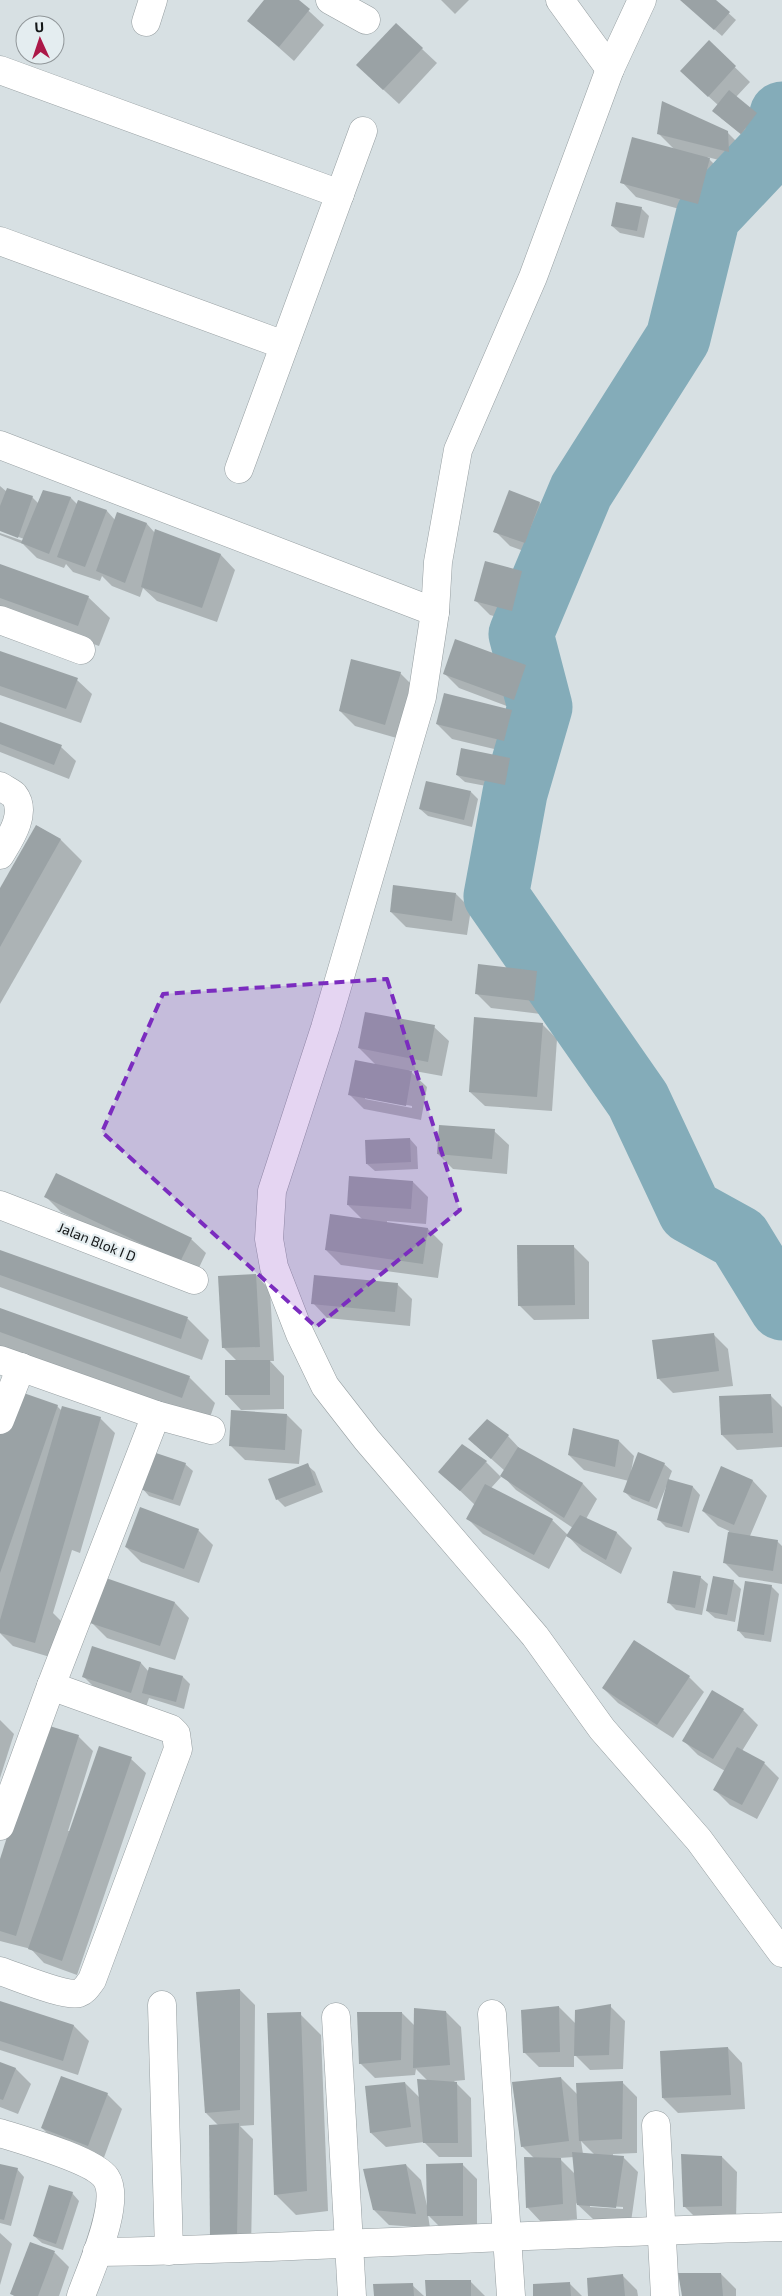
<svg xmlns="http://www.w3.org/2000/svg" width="782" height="2296" viewBox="0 0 782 2296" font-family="'Exo 2',sans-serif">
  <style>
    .shadow { fill: #0003; fill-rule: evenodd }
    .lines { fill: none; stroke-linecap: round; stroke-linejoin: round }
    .river { stroke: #84acb9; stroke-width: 65 }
    .building { fill: #9aa2a5 }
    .minor-casing { stroke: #969ea1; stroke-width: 29 }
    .minor { stroke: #fff; stroke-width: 28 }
    .marked { fill: #7b2cbf; fill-opacity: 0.2; stroke: #7b2cbf; stroke-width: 4; stroke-dasharray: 10 6; stroke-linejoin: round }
    .labels { text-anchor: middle; stroke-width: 4.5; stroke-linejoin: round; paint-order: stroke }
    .street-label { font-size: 14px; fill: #141718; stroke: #e4edf0 }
  </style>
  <rect width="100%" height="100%" fill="#d7e0e3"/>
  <!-- shadow -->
  <g class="shadow">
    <path d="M266,0H297L324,25L294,61L249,21Z"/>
    <path d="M441,0H469L455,14Z"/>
    <path d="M681,0H714L736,20L722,36Z"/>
    <path d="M709,42L750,82L736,97L764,121L749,141L721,118L718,105L696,85Z"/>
    <path d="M422,49L437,63L399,104L373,80Z"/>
    <path d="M727,132L742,147L743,166L707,157L724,174L712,218L636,197L622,182L675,150L658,133Z"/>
    <path d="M641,208L649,216L644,238L620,233L612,226Z"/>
    <path d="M0,486L7,492L32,497L39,504L44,492L71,498L78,505L79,502L107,511L115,520L118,513L147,524L155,533L156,530L221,555L235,570L217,622L157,601L143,588L140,597L112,586L102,576L100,581L73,572L66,564L64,568L37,558L23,544L0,535V533L23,541L24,539L0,530Z"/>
    <path d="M540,503L554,518L540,557L510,546L495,531Z"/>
    <path d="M486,563L522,572L537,587L527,625L490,615L475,600Z"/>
    <path d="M0,565L88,597L110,618L99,646L0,611Z"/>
    <path d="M0,652L77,680L92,694L81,723L0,695Z"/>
    <path d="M525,666L540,681L528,714L459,688L444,673Z"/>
    <path d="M400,673L415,688L400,739L355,726L340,711Z"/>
    <path d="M512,711L527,726L519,755L452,739L437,724Z"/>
    <path d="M0,723L61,747L76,761L69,779L0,752Z"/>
    <path d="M509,759L517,766L512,791L465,782L457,775Z"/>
    <path d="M471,792L478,799L472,827L428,816L420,809Z"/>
    <path d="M37,826L61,840L82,861L0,1004V891Z"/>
    <path d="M456,894L471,909L467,935L406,927L391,912Z"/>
    <path d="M537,972L552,987L549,1015L491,1008L477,994Z"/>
    <path d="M542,1024L557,1039L552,1111L485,1106L470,1092Z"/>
    <path d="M434,1027L449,1041L442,1076L409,1070L427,1087L421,1120L364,1109L349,1094L376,1065L359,1048ZM365,1097L412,1106V1108L365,1099Z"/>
    <path d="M494,1131L509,1145L507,1174L453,1169L438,1154Z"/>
    <path d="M410,1139L417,1147L418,1169L375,1171L367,1164Z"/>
    <path d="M413,1182L428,1197L426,1224L387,1221V1223L428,1229L443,1244L438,1278L341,1265L326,1250L363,1220L348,1205Z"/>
    <path d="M46,1197L191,1239L206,1253L195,1276L61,1212Z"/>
    <path d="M574,1247L589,1262V1319L534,1320L519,1305Z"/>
    <path d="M0,1251L188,1319L209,1340L202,1360L0,1287Z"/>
    <path d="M256,1275L270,1290L274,1361H270L284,1376V1409L241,1410L227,1395L237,1361L224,1348Z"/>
    <path d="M397,1284L412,1299L410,1326L327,1318L313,1303Z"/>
    <path d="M0,1309L189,1377L215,1403L208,1423L0,1348Z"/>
    <path d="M713,1334L728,1349L733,1386L673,1393L658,1378Z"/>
    <path d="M770,1395L782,1407V1447L737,1450L722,1435Z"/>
    <path d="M57,1406L62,1411L100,1418L115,1433L80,1553L72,1550L53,1613L61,1621L50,1657L13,1646L0,1633V1438Z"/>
    <path d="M287,1415L302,1430L299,1464L245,1460L230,1445Z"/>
    <path d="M508,1436L522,1451L583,1484L597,1499L586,1519L617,1533L632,1548L621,1574L582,1551L567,1535L549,1569L483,1534L468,1519L475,1505L455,1486L486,1462L501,1477L491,1488L552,1520L568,1535L573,1528L516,1490L502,1475L505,1471L469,1439Z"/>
    <path d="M619,1441L634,1456L631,1472L664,1464L672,1471L668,1481L693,1487L700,1495L689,1533L666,1527L658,1519L667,1488L666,1487L657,1509L632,1499L625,1492L629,1481L584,1470L569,1455Z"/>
    <path d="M185,1464L193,1471L180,1506L149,1496L142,1488Z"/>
    <path d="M307,1465L315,1472L323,1492L285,1507L277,1499Z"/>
    <path d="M722,1468L753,1481L767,1496L750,1536L777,1541L782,1546V1584L739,1577L724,1562L729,1531L718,1526L703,1511Z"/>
    <path d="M198,1530L213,1545L199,1583L141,1562L126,1547Z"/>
    <path d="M700,1577L708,1584L702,1615L676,1610L669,1603Z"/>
    <path d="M733,1581L741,1589L735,1622L715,1618L707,1611Z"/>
    <path d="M771,1586L779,1594L771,1642L745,1638L738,1630Z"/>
    <path d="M175,1603L189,1618L175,1660L107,1638L92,1623Z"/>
    <path d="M93,1648L141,1663L149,1672L183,1677L190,1684L184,1709L149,1698L146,1707L98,1691L83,1676Z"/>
    <path d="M689,1677L704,1692L673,1738L618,1703L603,1688Z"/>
    <path d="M743,1710L758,1725L742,1751L764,1763L779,1778L757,1819L730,1805L715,1790L725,1771L698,1755L683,1740Z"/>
    <path d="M0,1720L14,1734L0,1778Z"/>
    <path d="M78,1736L93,1751L68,1831H70L131,1759L146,1773L77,1975L44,1963L31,1949L0,1941V1864Z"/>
    <path d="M240,1990L255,2005L254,2125L240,2126L253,2139L251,2250L226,2251L219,2126L206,2113Z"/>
    <path d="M0,2003L74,2026L89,2041L78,2075L0,2050Z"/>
    <path d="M610,2006L625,2021L623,2069L590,2070L574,2054V2067H539L524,2052L559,2007L576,2024Z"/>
    <path d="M446,2012L461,2027L465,2080L454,2081L471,2098L472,2157H439L424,2142L386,2147L371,2133L405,2083L420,2098L428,2081L416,2069L415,2075L375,2078L360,2063L402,2013L415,2026Z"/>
    <path d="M300,2014L321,2035L328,2211L296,2215L275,2194Z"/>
    <path d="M728,2048L742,2063L745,2109L678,2113L663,2098Z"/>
    <path d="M0,2063L16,2069L31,2084L18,2114L0,2107Z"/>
    <path d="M561,2078L578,2095L622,2082L637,2097V2153L613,2154V2156L623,2157L638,2172L631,2222L593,2219L576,2203L577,2219L542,2223L528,2208L535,2159L522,2146ZM581,2141L595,2155L583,2154ZM574,2157L575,2174L559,2158ZM590,2205L623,2207V2209L590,2207Z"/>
    <path d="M107,2094L122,2109L103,2160L57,2143L42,2128Z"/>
    <path d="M722,2157L737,2172L736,2221H699L684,2206Z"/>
    <path d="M462,2164L477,2179V2231L443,2230L428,2215L430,2228L389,2225L374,2210L406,2165L421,2180L428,2210Z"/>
    <path d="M0,2165L17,2169L24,2177L11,2226L0,2223Z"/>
    <path d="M72,2193L79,2201L63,2250L42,2243L34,2236Z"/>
    <path d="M0,2233L12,2244L0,2285Z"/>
    <path d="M31,2244L55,2253L69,2267L59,2296H14L12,2294Z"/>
    <path d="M721,2274L736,2289V2296H683Z"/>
    <path d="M622,2275L637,2290L638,2296H589Z"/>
    <path d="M471,2282L485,2296H427Z"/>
    <path d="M570,2284L582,2296H534Z"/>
    <path d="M412,2285L424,2296H375Z"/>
  </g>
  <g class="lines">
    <!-- river -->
    <path class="river" d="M782,114L775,145L708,216L678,338L581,491L521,634L540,707L515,793L496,896L638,1100L690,1211L739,1238L782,1308"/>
  </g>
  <!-- building -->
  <g class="building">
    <path d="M264,0H299L310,9L279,47L247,21Z"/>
    <path d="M680,0H716L730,12L714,30Z"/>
    <path d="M396,23L423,48L383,90L356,65Z"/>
    <path d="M709,40L736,66L708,97L680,71Z"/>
    <path d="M729,90L757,113L741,134L712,111Z"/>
    <path d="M662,101L728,131L729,152L657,134Z"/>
    <path d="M632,137L710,158L698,204L620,183Z"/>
    <path d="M616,202L642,207L637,231L611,226Z"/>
    <path d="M7,488L33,496L18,538L0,531V506Z"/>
    <path d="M43,490L71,497L49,554L21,543Z"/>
    <path d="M509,490L540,502L525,543L493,532Z"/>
    <path d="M78,500L107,510L85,567L57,557Z"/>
    <path d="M117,512L147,523L125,583L96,571Z"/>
    <path d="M155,529L221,554L202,608L141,587Z"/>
    <path d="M485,561L522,571L512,611L474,601Z"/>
    <path d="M0,564L89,596L78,626L0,598Z"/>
    <path d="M455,639L526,665L514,700L443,674Z"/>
    <path d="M0,651L78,678L66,709L0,686Z"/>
    <path d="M351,659L401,672L385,725L339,711Z"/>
    <path d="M444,693L512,710L504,741L436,724Z"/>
    <path d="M0,722L62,745L54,765L0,744Z"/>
    <path d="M461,748L510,758L505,785L456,775Z"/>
    <path d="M426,781L471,791L464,820L419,809Z"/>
    <path d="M36,825L61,839L0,947V888Z"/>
    <path d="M393,885L456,893L452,921L390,912Z"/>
    <path d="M478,964L537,971L534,1001L475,994Z"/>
    <path d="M365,1012L435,1025L428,1062L358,1048Z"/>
    <path d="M474,1017L543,1023L537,1097L469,1092Z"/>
    <path d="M355,1060L412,1071L406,1106L348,1095Z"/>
    <path d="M439,1125L495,1129L492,1159L437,1154Z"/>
    <path d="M410,1138L411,1162L366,1164L365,1140Z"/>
    <path d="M56,1173L192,1238L180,1262L44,1197Z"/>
    <path d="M349,1176L413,1181L411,1209L347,1205Z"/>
    <path d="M330,1214L428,1228L423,1264L325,1250Z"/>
    <path d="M517,1245H574L575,1305L518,1306Z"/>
    <path d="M0,1250L188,1317L181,1339L0,1275Z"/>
    <path d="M256,1274L260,1347L222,1348L218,1276Z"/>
    <path d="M314,1275L398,1283L395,1312L311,1304Z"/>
    <path d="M0,1308L190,1376L182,1398L0,1332Z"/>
    <path d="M714,1333L719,1371L657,1379L652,1340Z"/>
    <rect x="225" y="1360" width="45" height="35"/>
    <path d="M15,1390L58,1405L0,1573V1433Z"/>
    <path d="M771,1394L773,1433L721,1435L719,1396Z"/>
    <path d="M62,1406L101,1417L35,1643L0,1633V1620Z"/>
    <path d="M231,1410L287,1414L285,1450L229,1446Z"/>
    <path d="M487,1419L509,1435L491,1459L468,1439Z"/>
    <path d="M573,1428L619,1440L615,1467L568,1455Z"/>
    <path d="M462,1444L487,1461L460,1491L438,1472Z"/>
    <path d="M518,1447L583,1483L564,1518L500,1476Z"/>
    <path d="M153,1452L186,1463L173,1500L140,1489Z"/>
    <path d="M638,1452L665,1463L649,1502L623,1492Z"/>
    <path d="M308,1463L316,1485L276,1500L268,1479Z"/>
    <path d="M721,1466L753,1480L734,1525L702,1511Z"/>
    <path d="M668,1479L693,1486L682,1527L657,1520Z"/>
    <path d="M485,1484L553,1519L534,1555L466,1519Z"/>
    <path d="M140,1507L199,1529L184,1569L125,1547Z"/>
    <path d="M580,1515L617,1532L606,1560L566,1536Z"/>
    <path d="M728,1532L778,1540L773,1571L723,1563Z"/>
    <path d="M673,1571L701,1576L695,1608L667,1603Z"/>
    <path d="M713,1576L734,1580L727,1615L706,1611Z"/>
    <path d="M106,1578L175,1602L160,1646L90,1623Z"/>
    <path d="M745,1581L772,1585L764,1635L737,1631Z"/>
    <path d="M634,1640L690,1676L657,1725L602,1688Z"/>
    <path d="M92,1646L141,1662L131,1693L82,1677Z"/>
    <path d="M149,1667L183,1676L176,1702L142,1693Z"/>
    <path d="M712,1690L744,1709L713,1759L682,1741Z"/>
    <path d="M43,1724L79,1735L16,1936L0,1931V1859Z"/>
    <path d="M99,1746L132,1757L62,1961L28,1949Z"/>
    <path d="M737,1747L765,1762L742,1805L713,1790Z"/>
    <path d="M240,1989V2110L205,2113L196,1992Z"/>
    <path d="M0,2001L74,2025L63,2061L0,2041Z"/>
    <path d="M611,2004L609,2055L574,2056L575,2010Z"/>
    <path d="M559,2006L560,2052L523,2053L521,2010Z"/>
    <path d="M414,2008L446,2011L450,2065L413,2068Z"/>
    <path d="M301,2012L307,2191L274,2195L267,2013Z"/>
    <path d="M357,2012H402L401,2060L359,2064Z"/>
    <path d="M728,2047L731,2095L662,2098L660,2051Z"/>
    <path d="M0,2062L16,2068L3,2100L0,2099Z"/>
    <path d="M61,2076L108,2093L88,2146L41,2128Z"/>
    <path d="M561,2077L569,2141L521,2147L512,2082Z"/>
    <path d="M417,2079L457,2082L458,2143H423Z"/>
    <path d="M623,2081L622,2139L579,2141L576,2083Z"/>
    <path d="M405,2082L411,2127L370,2133L365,2086Z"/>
    <path d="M239,2123L237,2236L210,2237L209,2125Z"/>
    <path d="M572,2152L624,2156L616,2208L577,2205Z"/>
    <path d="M681,2154L722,2156V2206L683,2207Z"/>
    <path d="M524,2157L561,2158L563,2204L526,2208Z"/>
    <path d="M463,2163V2216H427L426,2164Z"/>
    <path d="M0,2164L18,2168L4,2220L0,2219Z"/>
    <path d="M406,2164L416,2214L373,2210L363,2169Z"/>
    <path d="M49,2185L73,2192L56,2244L33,2236Z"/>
    <path d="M30,2242L55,2251L38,2296H15L10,2294Z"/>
    <path d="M678,2273H721L723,2296H682Z"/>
    <path d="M623,2274L625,2296H588L587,2278Z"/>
    <path d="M425,2280H471V2296H426Z"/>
    <path d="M570,2282L571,2296H533V2284Z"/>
    <path d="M413,2283L414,2296H374L373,2284Z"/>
  </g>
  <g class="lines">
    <!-- minor casing -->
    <g class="minor-casing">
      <g id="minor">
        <path d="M330,0L366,20"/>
        <path d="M560,0L610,69"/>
        <path d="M642,0L610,69L533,277L458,450L438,562L435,612L422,697L325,1028L272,1191L269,1239L274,1267L300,1334L325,1386L367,1440L535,1636L602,1729L699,1840L782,1953"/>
        <path d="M146,22L153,0"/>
        <path d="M0,70L340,194"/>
        <path d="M0,241L284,345"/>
        <path d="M0,445L435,612"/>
        <path d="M239,469L363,131"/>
        <path d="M0,620L81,650"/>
        <path d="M0,786C4,789 11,792 14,795C28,813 9,840 0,855"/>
        <path d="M0,1205L194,1280"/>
        <path d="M0,1360L156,1415L211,1430"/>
        <path d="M0,1420L21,1367"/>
        <path d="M0,1826L51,1686L156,1415"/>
        <path d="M0,1971C16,1976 65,1997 79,1993C85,1991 88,1985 92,1980L178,1749L176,1734L171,1729L51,1686"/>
        <path d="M162,2005L169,2251"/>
        <path d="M492,2014L511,2296"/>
        <path d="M336,2017L352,2296"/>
        <path d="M656,2125L665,2296"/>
        <path d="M0,2133C22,2140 94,2160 106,2178C122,2202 90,2270 81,2296"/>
        <path d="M97,2252C325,2248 553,2232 782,2227"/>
      </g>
    </g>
    <!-- minor -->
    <use href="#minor" class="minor"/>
  </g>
  <!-- marked area -->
  <path class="marked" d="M387,979L460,1210L316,1327L102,1132L163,994Z"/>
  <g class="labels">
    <!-- street labels -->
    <g class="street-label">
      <text transform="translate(97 1242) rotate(22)" y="5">Jalan Blok I D</text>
    </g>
  </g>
  <!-- north arrow -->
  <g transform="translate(40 40) rotate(357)"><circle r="24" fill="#e4edf0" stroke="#91979a"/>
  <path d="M0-4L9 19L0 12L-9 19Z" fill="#ac1848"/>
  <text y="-8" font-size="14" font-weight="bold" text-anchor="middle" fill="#141718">U</text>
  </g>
</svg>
